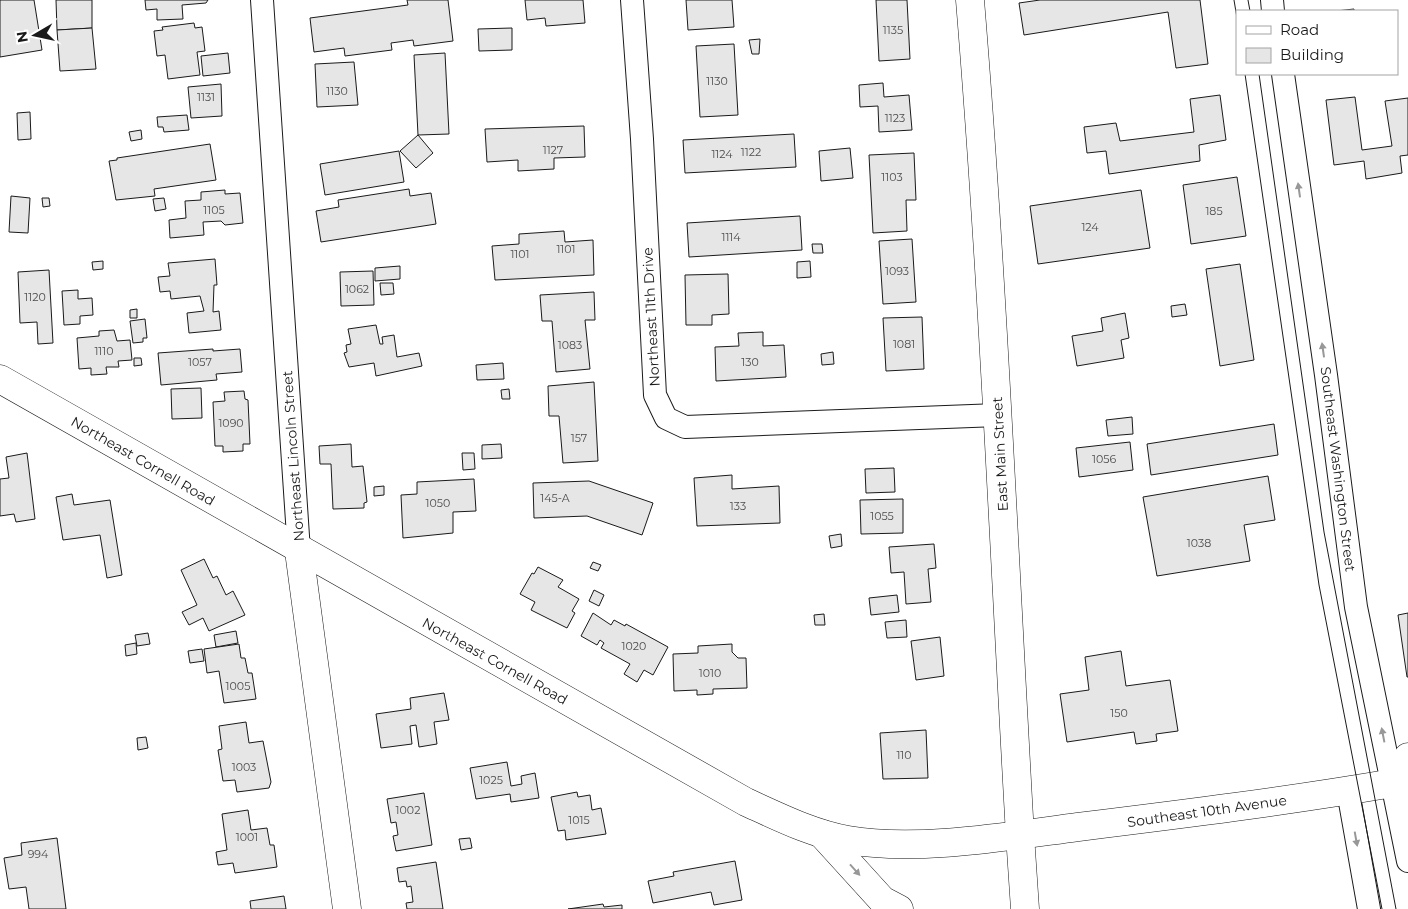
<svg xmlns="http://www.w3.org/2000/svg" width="1408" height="909" viewBox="0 0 1408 909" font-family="Montserrat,sans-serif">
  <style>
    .building { fill: #e6e6e6; stroke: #1a1a1a }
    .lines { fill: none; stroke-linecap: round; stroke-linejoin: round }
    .minor-casing { stroke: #1a1a1a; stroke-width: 24 }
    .tertiary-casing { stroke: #1a1a1a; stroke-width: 29 }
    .secondary-casing { stroke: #1a1a1a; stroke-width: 29 }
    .trunk-casing { stroke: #1a1a1a; stroke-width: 29 }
    .minor { stroke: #fff; stroke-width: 22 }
    .tertiary { stroke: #fff; stroke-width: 28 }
    .secondary { stroke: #fff; stroke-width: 28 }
    .trunk { stroke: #fff; stroke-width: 28 }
    .tram { stroke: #1a1a1a; stroke-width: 1 }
    .oneway { fill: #989898 }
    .labels { text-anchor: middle; stroke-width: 4; stroke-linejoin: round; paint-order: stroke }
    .number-label { font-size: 11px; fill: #4d4d4d }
    .street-label { font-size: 14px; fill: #1a1a1a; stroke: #fff }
  </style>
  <rect width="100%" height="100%" fill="#fff"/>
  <!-- building -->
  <g class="building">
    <path d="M0,0H34L42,50L0,57Z"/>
    <path d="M56,0H92V28L57,30Z"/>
    <path d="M145,0H208L206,3L182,5L183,19L157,20V9L146,10Z"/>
    <path d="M407,0H448L453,41L414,46L413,40L391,43L392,50L345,56L344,48L314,52L310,18L408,5Z"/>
    <path d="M525,0H583L585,23L546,26L545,18L527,20Z"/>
    <path d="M686,0H732L734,27L688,30Z"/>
    <path d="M876,0H907L910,59L879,61Z"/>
    <path d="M1040,0H1200L1208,64L1176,68L1168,12L1024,35L1019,3Z"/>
    <path d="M1354,9V11H1336Z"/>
    <path d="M194,23L195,28L202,27L205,51L197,52L200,75L168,79L165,55L157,56L154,31L163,30L162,27Z"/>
    <path d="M92,28L96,69L60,71L57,30Z"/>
    <path d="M512,28V50L479,51L478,29Z"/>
    <path d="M760,39L759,54H752L749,40Z"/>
    <path d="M734,44L738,115L700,117L696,46Z"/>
    <path d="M228,53L230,73L203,76L201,56Z"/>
    <path d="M445,53L449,134L418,135L414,55Z"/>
    <path d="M354,62L358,105L317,107L315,64Z"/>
    <path d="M883,83L884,97L909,95L912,130L879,132L878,106L860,107L859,85Z"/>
    <path d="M221,84L222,116L191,118L188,87Z"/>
    <path d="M1220,95L1226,140L1199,145L1200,161L1109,174L1106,151L1087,153L1084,127L1116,123L1120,141L1194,132L1190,99Z"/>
    <path d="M1355,97L1362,150L1392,146L1385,101L1408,98V155L1400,156L1402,173L1366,179L1364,161L1334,165L1326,100Z"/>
    <path d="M30,112L31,139L18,140L17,113Z"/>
    <path d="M187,115L189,130L164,132L163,127H158L157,117Z"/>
    <path d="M584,126L585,157L554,158V169L518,171V160L487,162L485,129Z"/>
    <path d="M141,130L142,139L131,141L129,132Z"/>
    <path d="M794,134L796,167L685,173L683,140Z"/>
    <path d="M418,135L433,153L416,168L400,151Z"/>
    <path d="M210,144L216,180L154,189L155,196L116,200L109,161L117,160V158Z"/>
    <path d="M850,148L853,178L821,181L819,151Z"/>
    <path d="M399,151L404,182L325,195L320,164Z"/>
    <path d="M914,153L916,200H906L907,231L873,233L869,155Z"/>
    <path d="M1237,177L1246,236L1191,244L1183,185Z"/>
    <path d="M409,189L410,196L431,193L436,224L321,242L316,211L339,207L338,200Z"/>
    <path d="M225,190V194L240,193L243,223L225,225L221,221L203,222L204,235L170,238L169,220L186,218L185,201L201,200V192Z"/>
    <path d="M1141,190L1150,248L1038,264L1030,206Z"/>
    <path d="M11,196L30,198L28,233L9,232Z"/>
    <path d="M42,198H49L50,206L43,207Z"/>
    <path d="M164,198L166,209L155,211L153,199Z"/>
    <path d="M800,216L802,250L689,257L687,223Z"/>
    <path d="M564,231L565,242L593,240L594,275L495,280L492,246L519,244V234Z"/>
    <path d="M912,239L916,302L883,304L879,241Z"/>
    <path d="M812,244H822L823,253H813Z"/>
    <path d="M215,259L217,285H214L213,312L219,311L221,330L189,333L187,313L204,311L200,296L171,299L170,291L160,292L158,277L170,276L168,263Z"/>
    <path d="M103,261V269L93,270L92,262Z"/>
    <path d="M810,261L811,277L797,278V262Z"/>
    <path d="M1240,264L1254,360L1220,366L1206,269Z"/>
    <path d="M400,266V279L375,281V268Z"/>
    <path d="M49,270L53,343L38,344L37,322L20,323L18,272Z"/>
    <path d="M373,271L374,305L341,306L340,272Z"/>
    <path d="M728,274L729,314L712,315V325H686L685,275Z"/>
    <path d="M380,283H393L394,294L381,295Z"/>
    <path d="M78,290V299L92,298L93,315L80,316V324L64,325L62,291Z"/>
    <path d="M594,292L595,320H585L590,369L556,372L552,321H542L540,295Z"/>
    <path d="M1185,304L1187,315L1172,317L1171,306Z"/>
    <path d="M137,309V318H130V310Z"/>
    <path d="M1125,313L1129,338L1121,340L1124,358L1077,366L1072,336L1103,331L1101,318Z"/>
    <path d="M922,317L924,369L886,371L883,318Z"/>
    <path d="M145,319L147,338H143V342L133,343L130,321Z"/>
    <path d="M376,325L380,344H383L382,337L394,335L397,357L419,353L422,366L376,376L374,363L349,367L344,353L347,352L346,345L351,344L348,329Z"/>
    <path d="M114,330L117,341L130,340L132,360L118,361L119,367H106L107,374L91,375V368L79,369L77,338L99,336V331Z"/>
    <path d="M763,332V346L784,345L786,377L716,381L715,347L739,346L738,333Z"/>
    <path d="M213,349V351L240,349L242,372L216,374L217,380L161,385L158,353Z"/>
    <path d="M833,352L834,364L822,365L821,354Z"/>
    <path d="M134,358H141L142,365L134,366Z"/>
    <path d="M503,363L504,379L477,380L476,365Z"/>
    <path d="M594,382L598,461L563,463L559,416H549L548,386Z"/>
    <path d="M201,388L202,418L172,419L171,389Z"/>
    <path d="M509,389L510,399H502L501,390Z"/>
    <path d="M244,391L245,399L248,400L250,444H243V451L223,452V446H215L213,402L225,401L224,392Z"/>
    <path d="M1132,417L1133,434L1108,436L1106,420Z"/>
    <path d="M1274,424L1278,455L1151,475L1147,444Z"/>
    <path d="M1130,442L1133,470L1079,477L1076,448Z"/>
    <path d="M351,444L352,467L363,466L367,502L364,503V508L333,509L331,464H320L319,446Z"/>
    <path d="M501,444L502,458L482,459V445Z"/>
    <path d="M27,453L35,519L16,522L14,514L0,516V479L9,478L6,457Z"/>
    <path d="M462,453H474L475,469L463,470Z"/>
    <path d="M894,468L895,492L866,493L865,469Z"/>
    <path d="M732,475V489L779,486L780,523L697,526L694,478Z"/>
    <path d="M1268,476L1275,520L1244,525L1250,561L1157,576L1143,497Z"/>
    <path d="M474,479L476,511L453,512V533L403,538L401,495L417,494V482Z"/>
    <path d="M589,481L653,503L642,535L587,516L534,518L533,483Z"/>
    <path d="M384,486V495L374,496V487Z"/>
    <path d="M72,494L74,505L110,500L122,575L107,578L100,535L63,540L56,497Z"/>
    <path d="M903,499V533L861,534L860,500Z"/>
    <path d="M841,534L842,546L831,548L829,536Z"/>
    <path d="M934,544L936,568L928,569L931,602L906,604L904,572L891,573L889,547Z"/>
    <path d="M204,559L213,578L217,576L226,595L233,591L245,615L209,631L203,618L189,625L182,612L197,605L181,570Z"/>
    <path d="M593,562L601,565L598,571L590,568Z"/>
    <path d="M538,567L563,580L558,587L579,599L572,611L575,613L567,628L531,610L535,602L520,594L532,573L534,574Z"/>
    <path d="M594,590L604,595L599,606L589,601Z"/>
    <path d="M897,595L899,612L871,615L869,598Z"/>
    <path d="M593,613L611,625L614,620L625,626L626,624L668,647L653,675L644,670L637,682L624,674L630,664L601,648L604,643L600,640L597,645L581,636Z"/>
    <path d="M1408,613V677H1407L1398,615Z"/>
    <path d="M824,614L825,625H815L814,615Z"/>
    <path d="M906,620L907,637L887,638L885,622Z"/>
    <path d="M236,631L238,643L216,647L214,635Z"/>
    <path d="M148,633L150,644L137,646L135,635Z"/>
    <path d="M940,637L944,676L916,680L911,641Z"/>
    <path d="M136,643L137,654L126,656L125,645Z"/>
    <path d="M239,644L241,658H245L248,673H252L256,699L224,703L219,671L207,673L204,649Z"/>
    <path d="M732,644V652L738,658H746L747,688L713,689V694L697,695V690L674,691L673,654L698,653V646Z"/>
    <path d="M202,649L204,661L190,663L188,651Z"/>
    <path d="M1121,651L1126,686L1170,680L1178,731L1156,734L1157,741L1136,744L1134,732L1067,742L1060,694L1089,690L1085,657Z"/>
    <path d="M444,693L449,720L434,722L437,744L419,747L416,725L410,726L412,744L381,748L376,714L411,709L410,698Z"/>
    <path d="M246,722L249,743L263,741L271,782L269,788L237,792L235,780L223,781L218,750L222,749L219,726Z"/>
    <path d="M926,730L928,778L883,779L880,733Z"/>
    <path d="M146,737L148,748L138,750L137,738Z"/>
    <path d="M507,762L511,786L522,784L521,776L535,773L539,798L511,802L510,794L476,799L470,768Z"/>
    <path d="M577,792L578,797L590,795L592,810L601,808L606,834L566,840L565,830L558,831L551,797Z"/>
    <path d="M424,793L432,845L396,851L393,836L398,835L396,822L391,823L387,799Z"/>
    <path d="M248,810L251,830L267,828L270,845H274L277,867L235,873L233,863L218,865L216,852L227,850L222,814Z"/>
    <path d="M57,838L66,909H29L26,887L9,889L4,858L22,855L21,843Z"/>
    <path d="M470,838L472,848L461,850L459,839Z"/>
    <path d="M735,861L742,900L714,905L711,892L653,903L648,881L674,876L673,872Z"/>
    <path d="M436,862L443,909H407L406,903L413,902L411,886L407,887L406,881L399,882L397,868Z"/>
    <path d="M284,896L286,909H251L250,901Z"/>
    <path d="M603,904L604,907L622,905V909H568Z"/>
  </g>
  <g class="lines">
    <!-- minor casing -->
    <g class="minor-casing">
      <g id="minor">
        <path d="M262,0L299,551"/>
        <path d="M632,0L642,139L655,395L666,418L685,427L998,415"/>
        <path d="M1272,0L1273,11"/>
        <path d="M1283,74L1326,375L1356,607L1408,861"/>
        <path d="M1348,791L1369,909"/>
      </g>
    </g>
    <!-- tertiary casing -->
    <g class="tertiary-casing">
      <g id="tertiary">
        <path d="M299,551L347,909"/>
        <path d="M1020,835L1025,909"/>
      </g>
    </g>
    <!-- secondary casing -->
    <g class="secondary-casing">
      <path id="secondary" d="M970,0C993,278 1004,556 1020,835"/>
    </g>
    <!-- trunk casing -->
    <g class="trunk-casing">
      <g id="trunk">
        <path d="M0,379L746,802C779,817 813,834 848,840C917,852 1009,836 1078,827C1183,814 1288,801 1393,783L1408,793"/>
        <path d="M1393,783L1408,757"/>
        <path d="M822,834L882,900L899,909"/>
      </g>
    </g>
    <!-- minor -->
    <use href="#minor" class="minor"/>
    <!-- tertiary -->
    <use href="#tertiary" class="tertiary"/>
    <!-- secondary -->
    <use href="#secondary" class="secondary"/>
    <!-- trunk -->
    <use href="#trunk" class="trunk"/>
    <!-- tram -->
    <g class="tram">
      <path d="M1234,0L1237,18"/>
      <path d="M1248,0L1250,11"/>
      <path d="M1245,74L1319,585L1382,909"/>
      <path d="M1259,74L1324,532L1396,909"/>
    </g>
  </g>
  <!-- one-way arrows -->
  <defs><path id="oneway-solid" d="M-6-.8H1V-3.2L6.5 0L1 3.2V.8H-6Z" transform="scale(1.25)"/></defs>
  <g class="oneway">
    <use href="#oneway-solid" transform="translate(1299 190) rotate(-98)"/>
    <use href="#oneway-solid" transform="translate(1323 350) rotate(-98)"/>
    <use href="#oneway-solid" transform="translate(1383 735) rotate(-101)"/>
    <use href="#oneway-solid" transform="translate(1356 839) rotate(80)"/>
    <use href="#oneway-solid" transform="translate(855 870) rotate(48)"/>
  </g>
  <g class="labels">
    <!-- number labels -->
    <g class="number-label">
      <text x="893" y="34">1135</text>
      <text x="717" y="85">1130</text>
      <text x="337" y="95">1130</text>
      <text x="206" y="101">1131</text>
      <text x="895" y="122">1123</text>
      <text x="553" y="154">1127</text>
      <text x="751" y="156">1122</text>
      <text x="722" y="158">1124</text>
      <text x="892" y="181">1103</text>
      <text x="214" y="214">1105</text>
      <text x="1214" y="215">185</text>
      <text x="1090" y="231">124</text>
      <text x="731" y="241">1114</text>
      <text x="566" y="253">1101</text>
      <text x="520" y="258">1101</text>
      <text x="897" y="275">1093</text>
      <text x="357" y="293">1062</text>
      <text x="35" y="301">1120</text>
      <text x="904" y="348">1081</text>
      <text x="570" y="349">1083</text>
      <text x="104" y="355">1110</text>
      <text x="200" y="366">1057</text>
      <text x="750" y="366">130</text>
      <text x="231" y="427">1090</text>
      <text x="579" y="442">157</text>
      <text x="1104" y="463">1056</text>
      <text x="555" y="502">145-A</text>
      <text x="438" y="507">1050</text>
      <text x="738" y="510">133</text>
      <text x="882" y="520">1055</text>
      <text x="1199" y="547">1038</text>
      <text x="634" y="650">1020</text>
      <text x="710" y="677">1010</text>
      <text x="238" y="690">1005</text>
      <text x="1119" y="717">150</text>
      <text x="904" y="759">110</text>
      <text x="244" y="771">1003</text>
      <text x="491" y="784">1025</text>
      <text x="408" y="814">1002</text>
      <text x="579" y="824">1015</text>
      <text x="247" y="841">1001</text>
      <text x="38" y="858">994</text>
    </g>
    <!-- street labels -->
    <g class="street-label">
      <text transform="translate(651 317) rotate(-93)" y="5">Northeast 11th Drive</text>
      <text transform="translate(1000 454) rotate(-93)" y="5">East Main Street</text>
      <text transform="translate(293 456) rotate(-94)" y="5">Northeast Lincoln Street</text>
      <text transform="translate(143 461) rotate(30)" y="5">Northeast Cornell Road</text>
      <text transform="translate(1338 469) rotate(83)" y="5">Southeast Washington Street</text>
      <text transform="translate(495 661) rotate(29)" y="5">Northeast Cornell Road</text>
      <text transform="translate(1207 811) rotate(-8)" y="5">Southeast 10th Avenue</text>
    </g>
  </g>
  <!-- legend -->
  <rect x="1236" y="10" width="162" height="65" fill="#ffffff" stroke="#a3a3a3"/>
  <rect x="1246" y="26" width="25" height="8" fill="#ffffff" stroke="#a3a3a3"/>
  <text x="1280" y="35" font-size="15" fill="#1a1a1a">Road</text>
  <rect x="1246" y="48" width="25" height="15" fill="#e6e6e6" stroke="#a3a3a3"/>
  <text x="1280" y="60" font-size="15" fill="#1a1a1a">Building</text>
  <!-- north arrow -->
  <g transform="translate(35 35) rotate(261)" stroke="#ffffff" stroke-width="4" paint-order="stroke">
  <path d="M0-4L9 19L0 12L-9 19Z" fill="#1a1a1a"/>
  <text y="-8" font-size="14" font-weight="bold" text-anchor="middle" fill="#1a1a1a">N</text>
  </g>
</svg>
